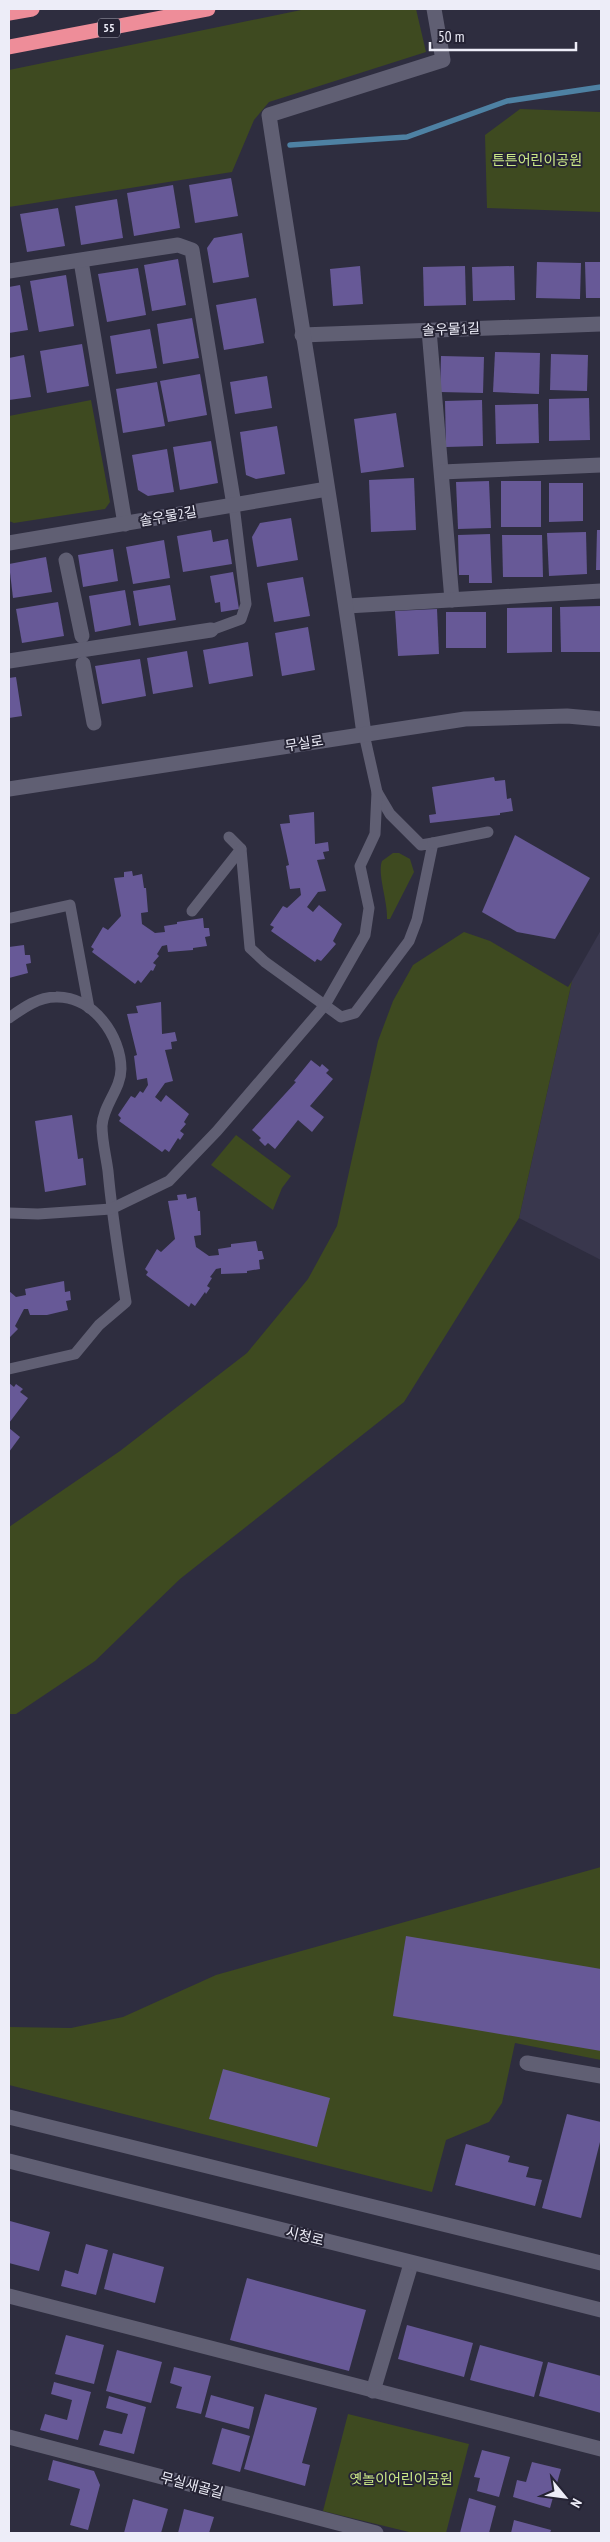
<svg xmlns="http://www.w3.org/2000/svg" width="610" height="2542" viewBox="0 0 610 2542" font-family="'PT Sans Narrow','Noto Sans KR',sans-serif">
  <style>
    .built { fill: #39374d }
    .green { fill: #3e4a20 }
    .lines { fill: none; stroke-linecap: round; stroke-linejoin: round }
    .stream { stroke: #4e81a3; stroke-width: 5.5 }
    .building { fill: #675997 }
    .lane { stroke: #605f73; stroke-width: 11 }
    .street { stroke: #605f73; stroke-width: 15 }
    .secondary { stroke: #605f73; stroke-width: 15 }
    .highway { stroke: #ee8d99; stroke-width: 15 }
    .labels { text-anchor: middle; stroke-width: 4; stroke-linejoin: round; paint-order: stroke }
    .shield { fill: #252334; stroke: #b1b0bd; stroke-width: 1 }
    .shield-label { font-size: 12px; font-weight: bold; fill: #ededf8 }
    .park-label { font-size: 14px; fill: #cae786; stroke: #252334 }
    .street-label { font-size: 14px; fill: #ededf8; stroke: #252334 }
  </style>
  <rect width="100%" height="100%" fill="#2e2d3f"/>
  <!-- built -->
  <path class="built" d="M601,930V1260L519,1218L572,981Z"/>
  <!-- green -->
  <g class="green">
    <path d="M306,9H416L426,52L269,102L254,120L232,172L9,207V70Z"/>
    <path d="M520,109L601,112V212L487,208L485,135Z"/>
    <path d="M91,400L110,502L105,509L14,523L9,521V416Z"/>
    <path d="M393,853H399L410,859L414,872L390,919H387C388,902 377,873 382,861Z"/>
    <path d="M464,932L490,941L568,987L572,981L519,1218L404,1402L180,1579L95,1661L16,1714H9V1527L120,1451L247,1353L308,1279L337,1226L378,1041L393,1001L413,965Z"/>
    <path d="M236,1135L291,1176L282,1188L273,1210L211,1165Z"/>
    <path d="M601,1867V2060L515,2043L502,2103L489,2122L446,2140L432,2192L9,2085V2027L71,2028L123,2017L216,1975Z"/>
    <path d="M348,2414L469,2444L446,2533H413L323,2511Z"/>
  </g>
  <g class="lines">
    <!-- stream -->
    <path class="stream" d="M290,145L407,137L507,101L601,87"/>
  </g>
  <!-- building -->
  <g class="building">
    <path d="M231,178L238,216L195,223L189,185Z"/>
    <path d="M173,185L180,228L134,236L127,193Z"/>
    <path d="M117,199L123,238L81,245L75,206Z"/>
    <path d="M58,208L65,246L27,252L20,214Z"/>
    <path d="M242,233L249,277L213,283L207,248L214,238Z"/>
    <path d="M178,259L186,305L152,311L144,265Z"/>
    <path d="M537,262L581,263L580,299L536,298Z"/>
    <path d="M585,262H601V298H586Z"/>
    <path d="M360,266L363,304L333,306L330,269Z"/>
    <path d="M465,266L466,305L424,306L423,267Z"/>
    <path d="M514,266L515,300L473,301L472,267Z"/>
    <path d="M138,268L146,315L107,322L98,274Z"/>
    <path d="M66,275L74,326L39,332L30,281Z"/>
    <path d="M20,285L28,330L9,333V287Z"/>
    <path d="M256,298L264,343L224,350L216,305Z"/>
    <path d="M192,318L199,358L163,364L157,324Z"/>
    <path d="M150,329L157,368L116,374L110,336Z"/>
    <path d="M82,344L89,386L47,393L40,351Z"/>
    <path d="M495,352L540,353L539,394L493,392Z"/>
    <path d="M551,354L588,355L587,391L550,390Z"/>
    <path d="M24,355L31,397L9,400V358Z"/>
    <path d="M441,356L484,357L483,393L440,392Z"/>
    <path d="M200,374L207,415L168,422L160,381Z"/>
    <path d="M267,376L272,408L235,414L230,382Z"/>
    <path d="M157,382L165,426L123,433L116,389Z"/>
    <path d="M589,398L590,440L549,441V399Z"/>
    <path d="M482,400L483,446L446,447L445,401Z"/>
    <path d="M538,404L539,443L496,444L495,405Z"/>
    <path d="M396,413L404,467L361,473L354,419Z"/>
    <path d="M277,426L285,474L256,479L246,475L240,432Z"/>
    <path d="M211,441L218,483L180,490L173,447Z"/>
    <path d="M167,449L174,492L148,496L138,490L132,455Z"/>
    <path d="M414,478L416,530L371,532L369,480Z"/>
    <path d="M489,481L491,528L458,529L456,482Z"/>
    <rect x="501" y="481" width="40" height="46"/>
    <path d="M549,483H583V521L549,522Z"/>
    <path d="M291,518L298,560L257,567L252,537L260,523Z"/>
    <path d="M211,530L213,542L228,539L232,564L183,572L177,536Z"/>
    <path d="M597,530H601V570H596Z"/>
    <path d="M586,532L587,574L549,576L547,533Z"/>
    <path d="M490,534L492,583H469V575H459L458,535Z"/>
    <path d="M502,535H542L543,577H503Z"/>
    <path d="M164,540L170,578L133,584L126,547Z"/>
    <path d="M113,549L118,581L83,587L78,555Z"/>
    <path d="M46,557L52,592L13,598L9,564Z"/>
    <path d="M233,572L239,609L221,612L220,602L215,603L210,576Z"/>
    <path d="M303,577L310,616L274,622L267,583Z"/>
    <path d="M170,585L176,620L139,626L133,591Z"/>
    <path d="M125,590L131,625L95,632L89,596Z"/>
    <path d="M58,602L64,636L22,643L16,609Z"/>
    <path d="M601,606V652H561L560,607Z"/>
    <path d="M552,607V652L507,653V608Z"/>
    <path d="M437,609L439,654L398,656L395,611Z"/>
    <rect x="446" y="612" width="40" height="36"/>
    <path d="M308,627L315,670L282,676L275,633Z"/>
    <path d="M248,642L253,676L209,684L203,650Z"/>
    <path d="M187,651L193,687L153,694L147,658Z"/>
    <path d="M140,659L146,696L102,704L95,666Z"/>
    <path d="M16,677L22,716L9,718V678Z"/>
    <path d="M494,777L495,781L505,780L507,799L511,798L513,811L500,813V815L430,823L429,815L436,814L432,787Z"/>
    <path d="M314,812L315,844L328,842L329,851L323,852L325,859L317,860L326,891L318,892L307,907L313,912L319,905L342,924L333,941L336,944L321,961L317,959L315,962L271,931L274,927L270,925L283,906L287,908L301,895L300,888L290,889L286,866L289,865L280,824L290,823L289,815Z"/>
    <path d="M515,835L590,878L555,939L517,932L482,912Z"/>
    <path d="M132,871L133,876L142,874L144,888H146L148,912L141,913L142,924L155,933L165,932L164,926L177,924V922L203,918L204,928H209L210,936L205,937L207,946L193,948V950L168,952L167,945L162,946L157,954L159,956L153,963L156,965L153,971L151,970L141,983L138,980L135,984L92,952L94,949L91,947L103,927L108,930L121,916L114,878L124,877V872Z"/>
    <path d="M24,945L25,955H30L31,963L26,964L28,973L9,978V947Z"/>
    <path d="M161,1002L162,1034L175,1032L177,1041L171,1042L172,1049L165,1050L173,1081L165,1083L155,1097L161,1102L166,1095L189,1114L184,1122L186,1124L180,1131L184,1134L180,1140L178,1138L169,1152L165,1149L162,1152L119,1121L121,1118L118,1115L131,1096L135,1098L140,1091L143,1093L148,1085L147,1078L137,1080L134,1056L137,1055L127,1014L138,1013L136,1006Z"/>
    <path d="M311,1060L320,1067L322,1064L329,1070L326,1073L333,1079L310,1106L324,1117L312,1132L298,1120L275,1149L268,1143L265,1146L259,1140L261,1138L252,1130L296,1082L294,1081Z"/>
    <path d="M72,1115L78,1159L83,1158L86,1185L45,1192L35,1121Z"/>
    <path d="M186,1194L187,1199L196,1197L198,1211H200L201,1235L194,1236L196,1247L209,1256L219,1255L218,1249L231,1247V1244L256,1241L258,1251H262L264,1259L259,1260L260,1269L247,1271V1273L221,1274V1268L216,1269L210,1277L212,1278L207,1286L210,1288L206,1294L205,1292L195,1306L191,1303L189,1307L146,1275L148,1272L145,1269L157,1249L161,1252L175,1239L168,1201L178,1200L177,1195Z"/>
    <path d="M64,1281L65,1292L70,1291L71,1300L66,1301L68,1310L47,1315H30L28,1309H24L15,1326L18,1329L9,1338V1291L16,1297L26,1295L25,1289Z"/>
    <path d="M9,1383L14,1387L16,1384L23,1389L20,1392L28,1398L9,1423Z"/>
    <path d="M9,1428L20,1437L9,1452Z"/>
    <path d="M406,1936L601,1969V2051L393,2016Z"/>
    <path d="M223,2069L330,2098L317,2147L209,2119Z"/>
    <path d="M567,2114L601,2122V2138L581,2218L542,2208Z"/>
    <path d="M466,2144L510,2156L508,2162L529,2167L526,2177L542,2180L535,2206L455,2185Z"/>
    <path d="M10,2221L50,2232L39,2271L9,2263Z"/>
    <path d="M86,2244L108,2250L96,2295L61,2286L65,2270L78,2274Z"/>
    <path d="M113,2253L164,2267L155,2303L104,2289Z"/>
    <path d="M247,2278L366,2310L349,2371L230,2340Z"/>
    <path d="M407,2325L473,2343L464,2377L398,2359Z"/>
    <path d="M66,2335L104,2345L94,2384L55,2374Z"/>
    <path d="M480,2345L543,2362L534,2397L470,2380Z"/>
    <path d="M117,2350L162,2362L151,2403L106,2391Z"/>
    <path d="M548,2362L601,2376V2413L539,2396Z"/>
    <path d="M174,2367L211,2376L201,2414L176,2408L182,2387L170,2383Z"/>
    <path d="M54,2382L91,2392L78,2440L40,2430L45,2414L67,2420L72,2400L51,2394Z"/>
    <path d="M265,2394L317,2408L302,2463L310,2465L305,2486L244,2469Z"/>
    <path d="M211,2395L254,2407L249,2429L205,2417Z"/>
    <path d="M109,2396L146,2407L134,2454L99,2445L104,2430L122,2434L128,2414L106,2408Z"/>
    <path d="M222,2428L250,2436L240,2472L212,2464Z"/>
    <path d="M482,2450L510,2457L499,2497L477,2491L480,2478L474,2477Z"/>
    <path d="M53,2460L94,2471L100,2485L88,2530L70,2525L80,2489L48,2480Z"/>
    <path d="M532,2462L561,2469L550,2508L513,2497L517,2480L526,2482Z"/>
    <path d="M469,2498L496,2506L489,2533H460Z"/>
    <path d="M133,2499L168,2509L161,2533H124Z"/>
    <path d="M184,2509L214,2517L209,2533H178Z"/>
    <path d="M514,2520L551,2530L550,2533H511Z"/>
  </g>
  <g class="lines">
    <!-- lane -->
    <g class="lane">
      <path d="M211,630L241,619L246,604L234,505"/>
      <path d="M229,837L241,849L250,948L265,962L341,1017L355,1013L409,941L417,920L433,843L421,845L390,814L377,792"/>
      <path d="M433,843L488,832"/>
      <path d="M192,911L241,849"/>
      <path d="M11,918L70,905L89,1008"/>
      <path d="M9,1018C23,1008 38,997 56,997C93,996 121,1036 121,1069C121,1089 103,1105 102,1126C102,1141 106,1156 108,1171C112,1215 119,1259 126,1302L99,1325L75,1354L9,1369"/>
      <path d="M9,1213L38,1214L111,1209L169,1181L217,1131L325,1005L365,935L369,908L360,866L375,834L377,792L364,734"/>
    </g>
    <!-- street -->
    <g class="street">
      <path d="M81,261L125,524"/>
      <path d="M9,271L178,245L192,250L234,505"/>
      <path d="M429,330L452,600"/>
      <path d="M302,335L601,324"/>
      <path d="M442,472L601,465"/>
      <path d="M9,543L327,489"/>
      <path d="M66,560L82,636"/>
      <path d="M347,606L601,591"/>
      <path d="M9,661L211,630"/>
      <path d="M83,664L94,723"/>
      <path d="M364,734C336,527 300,321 269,115L443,60L434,9"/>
      <path d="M527,2063L601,2076"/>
      <path d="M9,2296L601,2449"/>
      <path d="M373,2391L411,2264"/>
      <path d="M9,2437L376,2533"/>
    </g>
    <!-- secondary -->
    <g class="secondary">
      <path d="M9,789L465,719L567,716L601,719"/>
      <path d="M9,2117L601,2263"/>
      <path d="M9,2161L601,2310"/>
    </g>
    <!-- highway -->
    <g class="highway">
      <path d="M9,13L32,9"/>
      <path d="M9,47L208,9"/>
    </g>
  </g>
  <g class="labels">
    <!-- shield labels -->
    <rect class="shield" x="98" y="18.5" width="22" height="19" rx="4"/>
    <g class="shield-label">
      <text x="109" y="32">55</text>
    </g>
    <!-- park labels -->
    <g class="park-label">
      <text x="537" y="165">튼튼어린이공원</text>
      <text x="401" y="2484">옛놀이어린이공원</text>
    </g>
    <!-- street labels -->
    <g class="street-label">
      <text transform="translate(451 329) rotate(-2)" y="5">솔우물1길</text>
      <text transform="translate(168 516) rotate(-10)" y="5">솔우물2길</text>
      <text transform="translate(304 743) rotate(-9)" y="5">무실로</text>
      <text transform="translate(305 2236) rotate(14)" y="5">시청로</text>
      <text transform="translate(192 2485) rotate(15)" y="5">무실새골길</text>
    </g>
  </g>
  <!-- border -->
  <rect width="610" height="2542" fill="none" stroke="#ededf8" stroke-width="20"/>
  <!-- north arrow -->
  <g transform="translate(565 2497) rotate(119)" stroke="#252334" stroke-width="4" paint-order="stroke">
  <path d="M0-4L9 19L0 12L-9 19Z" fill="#ededf8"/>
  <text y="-8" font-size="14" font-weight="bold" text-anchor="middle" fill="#ededf8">N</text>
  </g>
  <!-- scale -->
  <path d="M430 42v8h146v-8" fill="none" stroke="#ededf8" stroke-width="2.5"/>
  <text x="438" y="42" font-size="15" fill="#ededf8" stroke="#252334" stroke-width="4" paint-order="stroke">50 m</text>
</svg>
